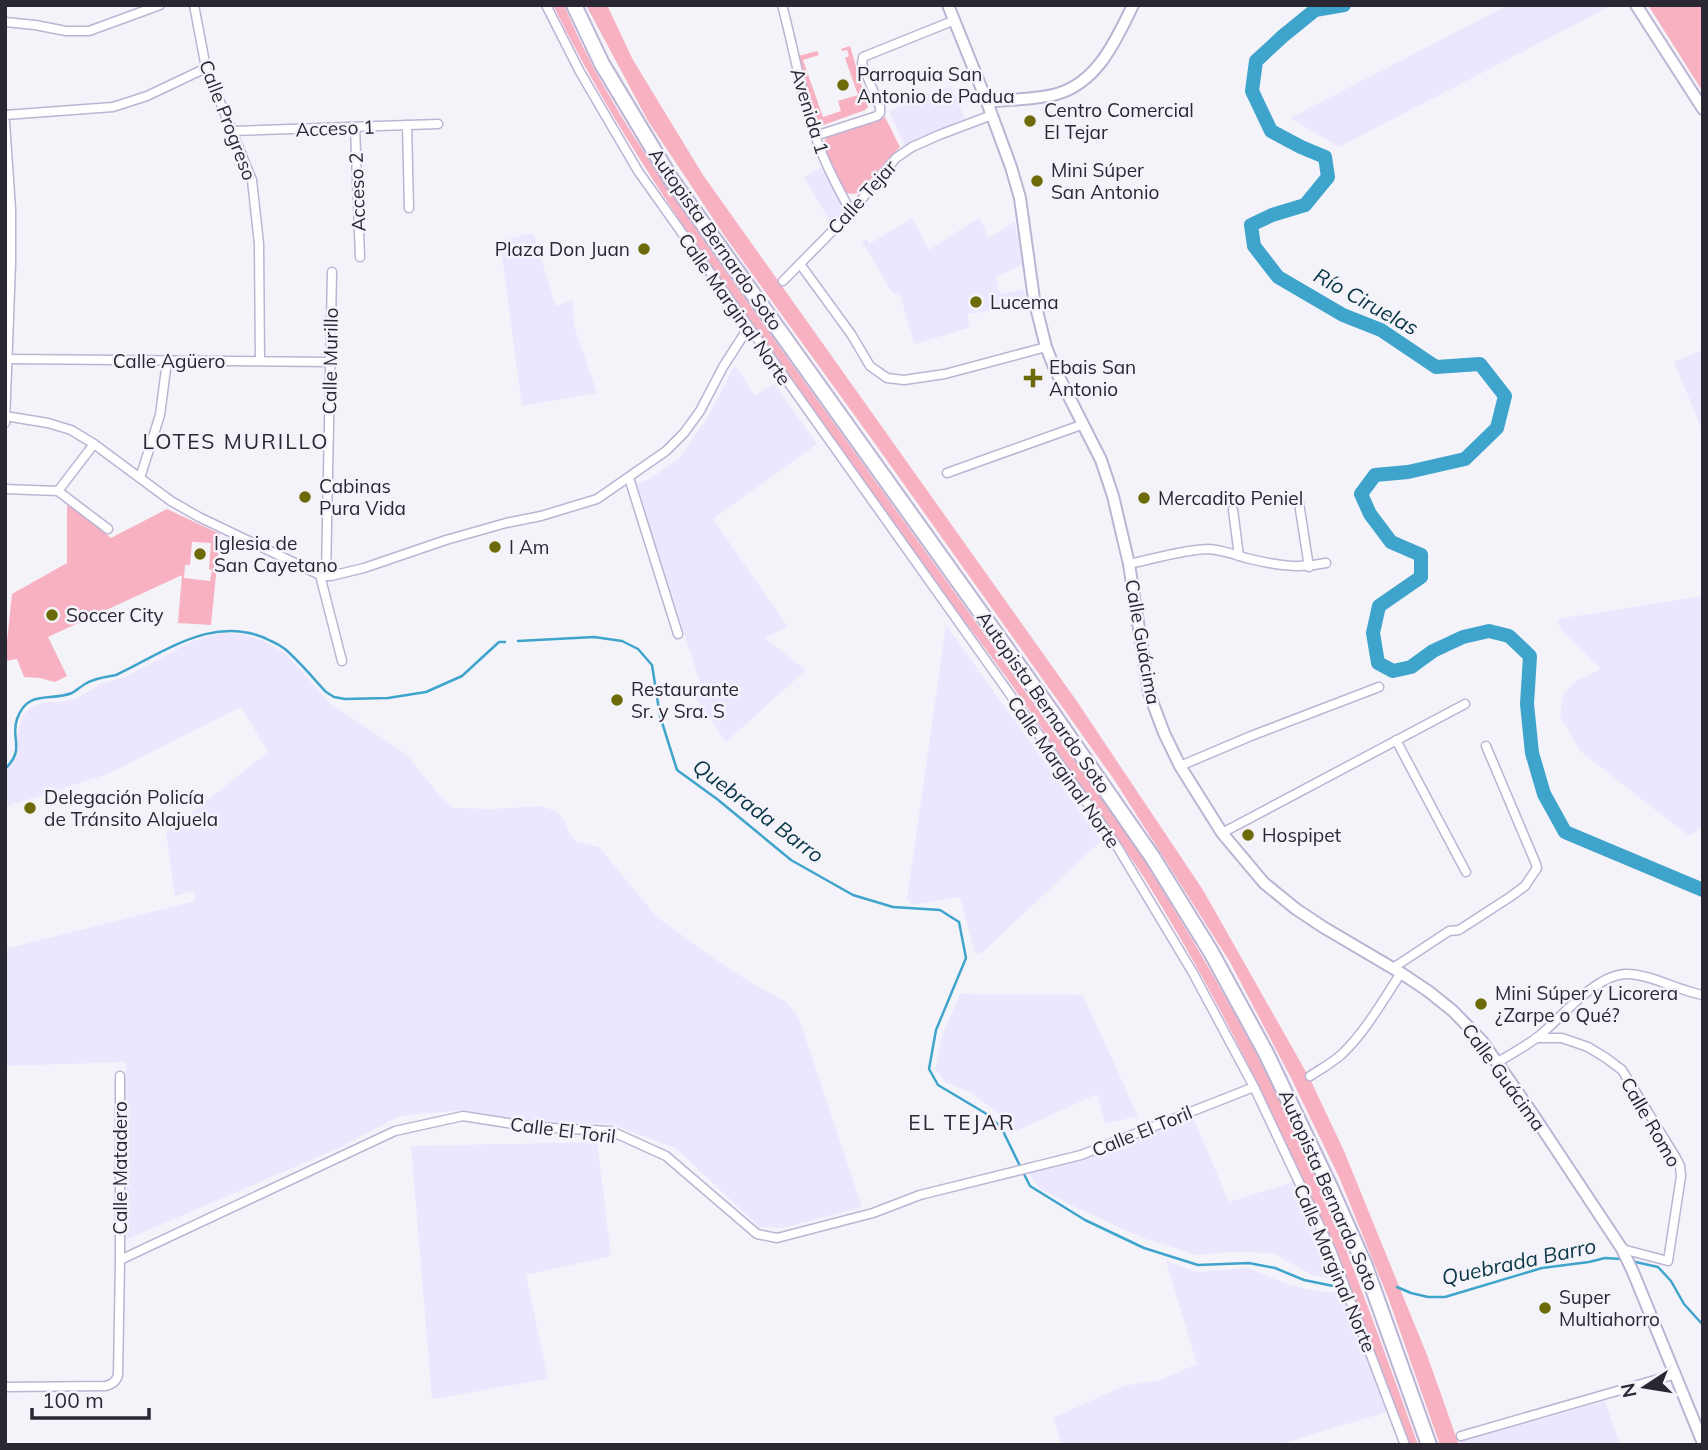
<svg xmlns="http://www.w3.org/2000/svg" width="1708" height="1450" viewBox="0 0 1708 1450" font-family="Mulish,sans-serif">
  <style>
    .built { fill: #ece7ff }
    .green { fill: #f7b1c0; fill-rule: evenodd }
    .lines { fill: none; stroke-linecap: round; stroke-linejoin: round }
    .stream { stroke: #3fa4cb; stroke-width: 2.5 }
    .river { stroke: #3fa4cb; stroke-width: 14 }
    .street-casing { stroke: #bbb4d3; stroke-width: 11 }
    .secondary-casing { stroke: #bbb4d3; stroke-width: 14 }
    .highway-casing { stroke: #bbb4d3; stroke-width: 18 }
    .street { stroke: #fff; stroke-width: 8 }
    .secondary { stroke: #fff; stroke-width: 10 }
    .highway { stroke: #fff; stroke-width: 14 }
    .poi-dot { fill: #6d6b09; stroke: #f5f3fa; stroke-width: 2.5 }
    .labels { text-anchor: middle; stroke-width: 5; stroke-linejoin: round; paint-order: stroke }
    .poi-label { font-size: 19px; fill: #2a2733; stroke: #f5f3fa; text-anchor: start }
    .street-label { font-size: 19px; fill: #2a2733; stroke: #f5f3fa }
    .water-label { font-size: 21px; font-style: italic; fill: #093747; stroke: #f5f3fa }
    .neighbourhood-label { font-size: 21px; letter-spacing: 2px; fill: #2a2733; stroke: #f5f3fa }
  </style>
  <rect width="100%" height="100%" fill="#f5f3fa"/>
  <!-- built -->
  <g class="built">
    <path d="M1508,5H1613L1339,147L1290,118Z"/>
    <path d="M951,86L965,119L905,146L889,111Z"/>
    <path d="M821,167L843,208L842,212L832,225L804,177Z"/>
    <path d="M980,217L988,238L1015,222L1022,265L996,277L1000,294L1024,289L1027,306L968,314L969,328L914,344L900,295L893,294L862,241L867,239L869,244L912,218L929,250Z"/>
    <path d="M533,233L556,306L573,300L574,326L597,393L522,406L500,241Z"/>
    <path d="M1703,350V432L1674,362Z"/>
    <path d="M735,365L755,396L774,383L817,444L713,519L788,627L765,638L806,670L726,742L688,686L700,682L635,484L651,478L679,458L706,420Z"/>
    <path d="M1703,596V826L1689,836L1580,751L1560,716L1563,695L1576,681L1601,669L1561,630L1557,619Z"/>
    <path d="M946,625L1101,841L983,952L975,954L960,897L913,905L907,900Z"/>
    <path d="M221,633L245,634L264,641L286,654L331,704L406,754L441,797L453,808L493,809L541,806L556,811L564,820L570,835L576,842L599,847L657,917L719,962L755,985L785,1001L799,1018L862,1207L783,1228L759,1227L677,1149L611,1124L536,1122L464,1110L400,1116L339,1148L123,1241L126,1062L5,1066V949L195,901L194,891L175,896L166,833L268,752L241,707L108,774L5,807V772L14,762L18,749L17,737L22,717L31,707L44,702H61L75,699L101,684L125,677L193,641Z"/>
    <path d="M960,994L1083,995L1138,1116L1105,1124L1097,1094L1012,1133L1001,1116L972,1093L945,1082L935,1069L942,1036Z"/>
    <path d="M1193,1117L1229,1202L1293,1182L1336,1279L1312,1275L1273,1253L1229,1252L1196,1255L1143,1238L1079,1209L1040,1189L1028,1173L1083,1159Z"/>
    <path d="M597,1142L611,1256L526,1275L548,1379L432,1399L411,1146Z"/>
    <path d="M1166,1261L1198,1272L1249,1268L1289,1285L1317,1291L1342,1293L1387,1412L1277,1445H1062L1053,1418L1123,1386L1160,1380L1197,1364Z"/>
    <path d="M1605,1401L1620,1445H1460L1459,1441Z"/>
  </g>
  <!-- green -->
  <g class="green">
    <path d="M553,5H564C600,92 654,168 707,245L1136,847C1201,952 1264,1059 1314,1172C1353,1262 1385,1353 1418,1445H1409C1337,1250 1255,1056 1145,879C1127,851 1106,823 1087,796C1059,754 1031,711 1001,670C978,638 954,607 930,576C880,508 833,437 784,369C700,252 616,134 553,5Z"/>
    <path d="M586,5H607L633,60L703,175L1076,700L1203,890L1310,1079L1344,1151L1427,1355L1459,1445H1440L1389,1300L1339,1177L1291,1078L1230,962L1115,781L876,445L724,235L648,121Z"/>
    <path d="M1648,5H1703V92Z"/>
    <path d="M850,46L868,107L865,110L821,126L815,122L798,56L817,51L819,55L803,60L823,117L841,111L838,101L858,95L845,58L849,56L847,50L842,51L841,49Z"/>
    <path d="M885,117L900,147L858,193L853,194L846,193L824,148V141L828,136Z"/>
    <path d="M70,504L111,538L167,509L220,534L211,625L178,623L182,575L48,637L67,676L55,682L40,678L24,677L17,659L5,661L12,594L67,563V506ZM192,542L211,543L209,569L212,570L210,581L184,578L185,565H190Z"/>
  </g>
  <g class="lines">
    <!-- stream -->
    <g class="stream">
      <path d="M518,641L594,637L622,641L638,649L652,665L660,716L677,770L717,799L791,860L853,895L893,907L940,910L959,922L966,958L936,1030L929,1069L938,1085L985,1113L1001,1127L1020,1166"/>
      <path d="M5,769C26,749 10,739 17,719C28,689 49,702 72,693C76,691 80,687 85,684C94,678 105,677 116,675C165,652 216,612 271,641C276,643 281,646 285,649C300,662 313,678 326,692L334,697L345,699L388,698L426,692L462,676L499,642H505"/>
      <path d="M1023,1172L1030,1186L1085,1220L1144,1248L1198,1265L1249,1263L1275,1268L1304,1280L1343,1288"/>
      <path d="M1631,1261L1658,1267L1671,1281L1684,1304L1703,1325"/>
      <path d="M1397,1287L1411,1293L1428,1297H1445L1542,1268L1589,1262L1605,1258L1621,1259"/>
    </g>
    <!-- river -->
    <path class="river" d="M1344,5L1315,10L1283,36L1256,61L1252,91L1271,131L1301,147L1325,157L1328,177L1305,205L1272,215L1251,225L1254,246L1278,277L1343,315L1381,330L1436,367L1480,364L1505,396L1497,428L1465,459L1408,472L1375,475L1361,494L1370,514L1391,542L1421,555V577L1379,606L1373,633L1378,663L1393,671L1411,667L1433,651L1463,637L1489,631L1509,636L1530,656L1527,704L1532,753L1544,794L1565,832L1703,890"/>
    <!-- street casing -->
    <g class="street-casing">
      <g id="street">
        <path d="M194,5L206,68L252,180L259,244L260,361"/>
        <path d="M546,5L580,72L638,171L1078,790L1118,848L1193,973L1254,1087L1331,1250L1405,1445"/>
        <path d="M782,5C794,49 801,94 816,138C825,164 838,188 851,212"/>
        <path d="M5,22L35,25L66,31H89L160,5"/>
        <path d="M5,115L113,107L147,96L206,68"/>
        <path d="M5,122L11,209V264L5,423"/>
        <path d="M407,125L409,208"/>
        <path d="M355,127L360,257"/>
        <path d="M232,131L438,124"/>
        <path d="M815,136L877,116L880,113V107L862,64L863,57L955,20"/>
        <path d="M800,264L851,334L870,366L887,378L904,380L945,374L1046,347"/>
        <path d="M783,281L851,212L896,158L912,147L939,135L992,115"/>
        <path d="M8,359L331,362"/>
        <path d="M5,416L48,423L71,430L94,444L171,501L199,517L320,575L331,576L364,568L446,540L506,523L541,516L597,499L666,451L684,433L700,411L723,367L748,328"/>
        <path d="M947,473L1084,424"/>
        <path d="M140,478L160,415L167,361"/>
        <path d="M629,478L678,634"/>
        <path d="M5,489L58,491L108,529"/>
        <path d="M58,491L94,444"/>
        <path d="M1299,503L1309,567"/>
        <path d="M1233,510L1239,556"/>
        <path d="M1129,564C1153,559 1186,549 1209,549C1221,550 1234,554 1246,558C1274,565 1298,569 1326,563"/>
        <path d="M320,575L342,661"/>
        <path d="M326,576L332,272"/>
        <path d="M1396,740L1466,872"/>
        <path d="M1180,766L1251,736L1379,687"/>
        <path d="M1222,833L1465,704"/>
        <path d="M1393,968L1449,931L1459,930L1510,897L1525,886L1537,868L1536,864L1486,746"/>
        <path d="M1536,1038H1562L1588,1047L1606,1058L1622,1070L1676,1158L1680,1166L1681,1176L1668,1261L1622,1249"/>
        <path d="M1498,1062C1511,1054 1526,1046 1539,1036C1562,1017 1594,976 1625,974C1648,973 1679,991 1703,995"/>
        <path d="M1310,1076C1321,1069 1332,1063 1342,1054C1366,1031 1383,1000 1401,973"/>
        <path d="M120,1260V1076"/>
        <path d="M5,1387L106,1386C112,1384 116,1382 118,1375L120,1260L395,1131L463,1116L533,1127L611,1131L666,1156L757,1234L777,1238L873,1213L920,1195L1081,1155L1254,1087"/>
        <path d="M1461,1436L1676,1374"/>
      </g>
    </g>
    <!-- secondary casing -->
    <g class="secondary-casing">
      <g id="secondary">
        <path d="M948,5L987,102L1011,167L1020,198L1034,299L1046,347L1054,367L1101,460L1113,496L1129,564L1149,693L1164,733L1180,766L1222,833L1264,883L1296,909L1323,927L1401,973L1428,991L1453,1011L1482,1041L1532,1113L1622,1249L1633,1272L1703,1443"/>
        <path d="M1636,5L1703,109"/>
        <path d="M987,102C1010,99 1035,100 1057,94C1098,82 1116,40 1133,5"/>
      </g>
    </g>
    <!-- highway casing -->
    <g class="highway-casing">
      <path id="highway" d="M574,5L602,64L671,179L1051,711L1153,858L1211,952L1266,1053L1330,1187L1365,1266L1429,1445"/>
    </g>
    <!-- street -->
    <use href="#street" class="street"/>
    <!-- secondary -->
    <use href="#secondary" class="secondary"/>
    <!-- highway -->
    <use href="#highway" class="highway"/>
  </g>
  <!-- markers -->
  <g class="poi-dot">
    <circle cx="843" cy="85" r="7"/>
    <circle cx="1030" cy="121" r="7"/>
    <circle cx="1037" cy="181" r="7"/>
    <circle cx="644" cy="249" r="7"/>
    <circle cx="976" cy="302" r="7"/>
    <path d="M1029.5 367.5h7v7h7v7h-7v7h-7v-7h-7v-7h7z"/>
    <circle cx="305" cy="497" r="7"/>
    <circle cx="1144" cy="498" r="7"/>
    <circle cx="495" cy="547" r="7"/>
    <circle cx="200" cy="554" r="7"/>
    <circle cx="52" cy="615" r="7"/>
    <circle cx="617" cy="700" r="7"/>
    <circle cx="30" cy="808" r="7"/>
    <circle cx="1248" cy="835" r="7"/>
    <circle cx="1481" cy="1004" r="7"/>
    <circle cx="1545" cy="1308" r="7"/>
  </g>
  <g class="labels">
    <!-- poi labels -->
    <g class="poi-label">
      <text x="857" y="81">Parroquia San<tspan x="857" dy="22">Antonio de Padua</tspan></text>
      <text x="1044" y="117">Centro Comercial<tspan x="1044" dy="22">El Tejar</tspan></text>
      <text x="1051" y="177">Mini Súper<tspan x="1051" dy="22">San Antonio</tspan></text>
      <text x="630" y="256" text-anchor="end">Plaza Don Juan</text>
      <text x="990" y="309">Lucema</text>
      <text x="1049" y="374">Ebais San<tspan x="1049" dy="22">Antonio</tspan></text>
      <text x="319" y="493">Cabinas<tspan x="319" dy="22">Pura Vida</tspan></text>
      <text x="1158" y="505">Mercadito Peniel</text>
      <text x="214" y="550">Iglesia de<tspan x="214" dy="22">San Cayetano</tspan></text>
      <text x="509" y="554">I Am</text>
      <text x="66" y="622">Soccer City</text>
      <text x="631" y="696">Restaurante<tspan x="631" dy="22">Sr. y Sra. S</tspan></text>
      <text x="44" y="804">Delegación Policía<tspan x="44" dy="22">de Tránsito Alajuela</tspan></text>
      <text x="1262" y="842">Hospipet</text>
      <text x="1495" y="1000">Mini Súper y Licorera<tspan x="1495" dy="22">¿Zarpe o Qué?</tspan></text>
      <text x="1559" y="1304">Super<tspan x="1559" dy="22">Multiahorro</tspan></text>
    </g>
    <!-- street labels -->
    <g class="street-label">
      <text transform="translate(810 111) rotate(73)" y="7">Avenida 1</text>
      <text transform="translate(228 120) rotate(69)" y="7">Calle Progreso</text>
      <text transform="translate(335 128) rotate(-2)" y="7">Acceso 1</text>
      <text transform="translate(357 192) rotate(-92)" y="7">Acceso 2</text>
      <text transform="translate(862 197) rotate(-48)" y="7">Calle Tejar</text>
      <text transform="translate(716 239) rotate(55)" y="7">Autopista Bernardo Soto</text>
      <text transform="translate(735 309) rotate(55)" y="7">Calle Marginal Norte</text>
      <text x="169" y="368">Calle Agüero</text>
      <text transform="translate(330 361) rotate(-89)" y="7">Calle Murillo</text>
      <text transform="translate(1143 642) rotate(80)" y="7">Calle Guácima</text>
      <text transform="translate(1044 702) rotate(55)" y="7">Autopista Bernardo Soto</text>
      <text transform="translate(1064 772) rotate(55)" y="7">Calle Marginal Norte</text>
      <text transform="translate(1504 1077) rotate(54)" y="7">Calle Guácima</text>
      <text transform="translate(1651 1122) rotate(60)" y="7">Calle Romo</text>
      <text transform="translate(563 1130) rotate(7)" y="7">Calle El Toril</text>
      <text transform="translate(1142 1131) rotate(-22)" y="7">Calle El Toril</text>
      <text transform="translate(120 1168) rotate(-90)" y="7">Calle Matadero</text>
      <text transform="translate(1329 1190) rotate(66)" y="7">Autopista Bernardo Soto</text>
      <text transform="translate(1335 1268) rotate(67)" y="7">Calle Marginal Norte</text>
    </g>
    <!-- water labels -->
    <g class="water-label">
      <text transform="translate(1366 302) rotate(29)" y="7">Río Ciruelas</text>
      <text transform="translate(758 811) rotate(37)" y="7">Quebrada Barro</text>
      <text transform="translate(1519 1262) rotate(-12)" y="7">Quebrada Barro</text>
    </g>
    <!-- neighbourhood labels -->
    <g class="neighbourhood-label">
      <text x="236" y="449">LOTES MURILLO</text>
      <text x="962" y="1130">EL TEJAR</text>
    </g>
  </g>
  <!-- border -->
  <rect width="1708" height="1450" fill="none" stroke="#2a2733" stroke-width="14"/>
  <!-- north arrow -->
  <g transform="translate(1645 1387) rotate(258)" stroke="#f5f3fa" stroke-width="5" paint-order="stroke">
  <path d="M0-5L12 26L0 18L-12 26Z" fill="#2a2733"/>
  <text y="-10" font-size="19" font-weight="bold" text-anchor="middle" fill="#2a2733">N</text>
  </g>
  <!-- scale -->
  <path d="M32 1408v10h117v-10" fill="none" stroke="#2a2733" stroke-width="3.5"/>
  <text x="42" y="1408" font-size="21" fill="#2a2733" stroke="#f5f3fa" stroke-width="5" paint-order="stroke">100 m</text>
</svg>
